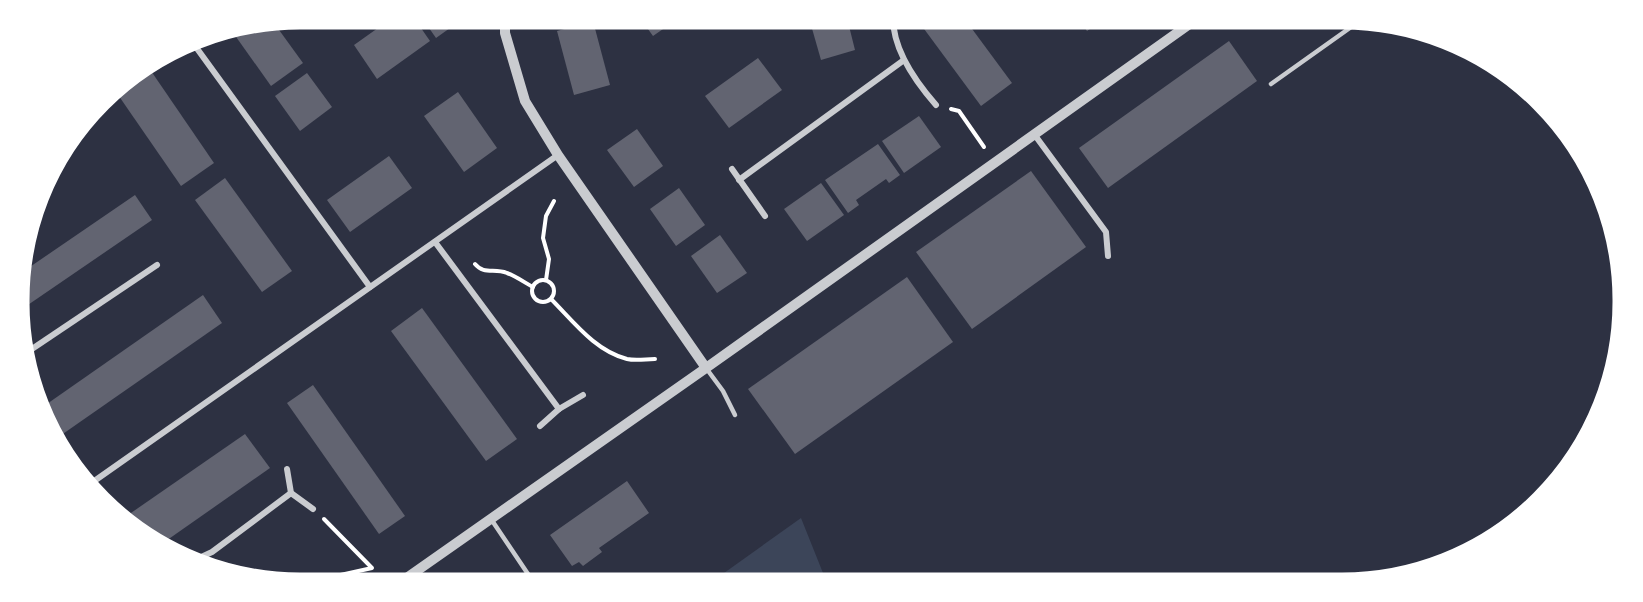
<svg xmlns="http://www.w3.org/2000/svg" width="1643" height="602" viewBox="0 0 1643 602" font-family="Poppins,sans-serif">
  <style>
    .green { fill: #3c4559 }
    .building { fill: #626471 }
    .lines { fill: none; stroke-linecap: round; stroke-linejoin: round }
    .path { stroke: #fff; stroke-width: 4 }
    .service { stroke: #caccd0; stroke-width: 4.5 }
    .minor { stroke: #caccd0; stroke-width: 6 }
    .tertiary { stroke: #caccd0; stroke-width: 10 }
    .rim { fill: none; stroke: #fff; stroke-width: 3 }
  </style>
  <rect width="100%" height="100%" fill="#2d3142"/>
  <!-- green -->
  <g class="green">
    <path d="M1530,503L1534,507L1528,514L1467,555L1460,557Z"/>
    <path d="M801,518L827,583H710Z"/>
  </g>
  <!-- building -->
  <g class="building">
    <path d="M392,18H414L430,41L377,79L354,45Z"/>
    <path d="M422,18H464L436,38Z"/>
    <path d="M640,18H679L653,36Z"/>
    <path d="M809,18H847L855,50L821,60Z"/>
    <path d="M916,18H964L1012,83L981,106Z"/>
    <path d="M1078,18H1106L1087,31Z"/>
    <path d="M593,21L610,85L574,95L557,31Z"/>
    <path d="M274,23L303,63L271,86L234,34L242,28Z"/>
    <path d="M1229,41L1257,81L1108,188L1079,148Z"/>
    <path d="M758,58L782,90L729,128L705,96Z"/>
    <path d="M149,68L214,163L181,186L114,89Z"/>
    <path d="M307,73L332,107L300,131L275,96Z"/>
    <path d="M458,92L497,148L464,172L424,116Z"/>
    <path d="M919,116L941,147L904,173L882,141Z"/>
    <path d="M637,129L663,166L634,187L607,150Z"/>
    <path d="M878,144L900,175L889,183L886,179L856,200L859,205L848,213L825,180Z"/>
    <path d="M389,156L412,188L350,232L327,200Z"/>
    <path d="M1031,171L1086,247L972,329L916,252Z"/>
    <path d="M225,178L292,271L262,292L195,200Z"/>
    <path d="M821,183L844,215L807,241L784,209Z"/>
    <path d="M679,188L705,225L676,246L650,209Z"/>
    <path d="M135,195L152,220L22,309L21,273Z"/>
    <path d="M720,235L747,273L717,293L691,256Z"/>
    <path d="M907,277L953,342L795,454L748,389Z"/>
    <path d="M203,295L222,323L57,438L44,406Z"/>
    <path d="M422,308L517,439L486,461L391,331Z"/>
    <path d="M313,385L405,516L379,534L287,403Z"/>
    <path d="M245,434L270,468L163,543L138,530L128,515Z"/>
    <path d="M627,481L649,513L599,548L602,552L583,566L579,562L572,566L550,535Z"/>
  </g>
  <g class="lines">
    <!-- path -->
    <g class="path">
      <path d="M951,109L959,111L984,147"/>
      <path d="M475,264C484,275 494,268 507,273C516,276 525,283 533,287"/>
      <path d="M546,280L549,259L543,238L546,216L554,201"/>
      <circle cx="543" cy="291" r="11"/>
      <path d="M551,299C573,321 595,351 627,359C636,361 646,359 655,359"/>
      <path d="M300,584L372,568L324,519"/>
    </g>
    <!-- service -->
    <g class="service">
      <path d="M1271,84L1361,20"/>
      <path d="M706,368L723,391L735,415"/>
      <path d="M491,519L534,583"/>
    </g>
    <!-- minor -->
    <g class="minor">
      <path d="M893,18C893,50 915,81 936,105"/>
      <path d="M193,43L370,287"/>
      <path d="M1034,134L1106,232L1108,256"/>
      <path d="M732,169L765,216"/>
      <path d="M739,180L904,60"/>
      <path d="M435,242L559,409"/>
      <path d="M23,355L157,265"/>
      <path d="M540,426L559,409L583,395"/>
      <path d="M287,469L291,493L313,509"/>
      <path d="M90,484L558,155"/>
      <path d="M197,559L212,552L291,493"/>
    </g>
    <!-- tertiary -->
    <g class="tertiary">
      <path d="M505,18V33L525,101L558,155L706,368"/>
      <path d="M398,584L706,368L1198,18"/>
    </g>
  </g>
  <!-- crop -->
  <path d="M0 0H1643V602H0ZM300 28H1342A272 272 0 0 1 1614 300V302A272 272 0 0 1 1342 574H300A272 272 0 0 1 28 302V300A272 272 0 0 1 300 28Z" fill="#fff" fill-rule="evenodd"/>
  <path class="rim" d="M300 28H1342A272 272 0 0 1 1614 300V302A272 272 0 0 1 1342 574H300A272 272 0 0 1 28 302V300A272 272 0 0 1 300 28Z"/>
</svg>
